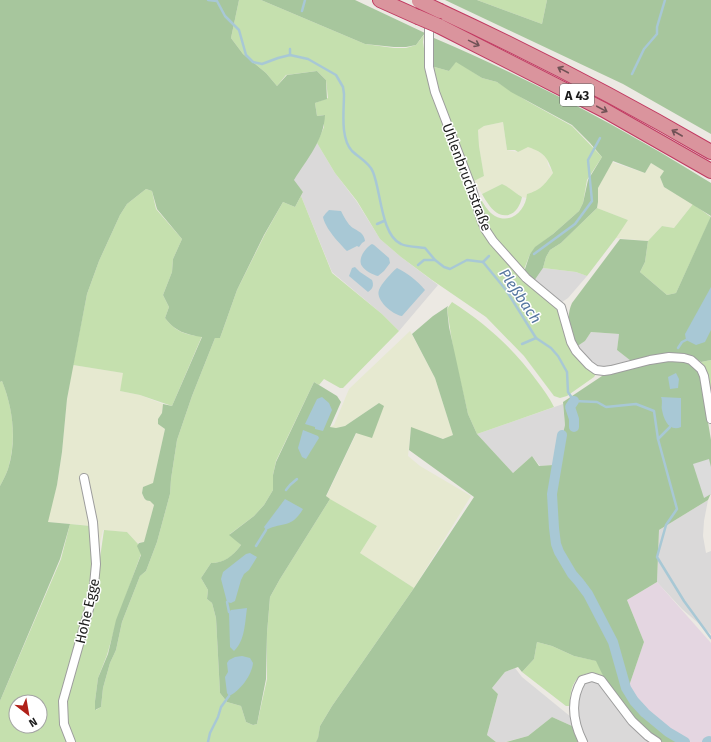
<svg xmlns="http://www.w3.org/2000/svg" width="711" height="742" viewBox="0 0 711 742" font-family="'Fira Sans',sans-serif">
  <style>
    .residential { fill: #dad9d9 }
    .industrial { fill: #e4d6e1 }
    .farmland { fill: #e6e9d0 }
    .grass { fill: #c5e0ae; fill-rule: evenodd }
    .forest { fill: #a7c69d }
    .parking { fill: #dcdcdc }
    .water { fill: #a8c8d5 }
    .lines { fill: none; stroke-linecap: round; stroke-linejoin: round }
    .stream { stroke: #a8c8d5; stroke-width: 2.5 }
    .canal { stroke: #a8c8d5; stroke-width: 10 }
    .street-casing { stroke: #9d9d9d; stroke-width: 10 }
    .highway-casing { stroke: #c13961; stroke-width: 16 }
    .street { stroke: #fff; stroke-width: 8 }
    .highway { stroke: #da949d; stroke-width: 14 }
    .highway-bridge-casing { stroke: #c13961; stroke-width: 16; stroke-linecap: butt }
    .highway-bridge { stroke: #da949d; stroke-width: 14 }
    .oneway { stroke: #715256 }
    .labels { text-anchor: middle; stroke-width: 3; stroke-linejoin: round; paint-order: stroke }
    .shield { fill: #fff; stroke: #606060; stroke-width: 1 }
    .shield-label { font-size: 13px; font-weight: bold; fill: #1c1c1c }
    .street-label { font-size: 14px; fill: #1c1c1c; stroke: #fff }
    .water-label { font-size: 15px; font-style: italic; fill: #55769f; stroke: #fff }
  </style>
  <rect width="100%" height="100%" fill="#ece9e3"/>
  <!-- residential -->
  <g class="residential">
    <path d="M317,143L335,173L357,202L380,239L401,257L438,285L399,331L382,314L332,272L301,196L303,192L293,180Z"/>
    <path d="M543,268L576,272L587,276L568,298L562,302L558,300L534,281Z"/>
    <path d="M591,332L619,334L617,350L631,361L605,369L593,365L576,347L585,341Z"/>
    <path d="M563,404L565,425L560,446L553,465L540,466L532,456L513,473L477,434Z"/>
    <path d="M708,500L704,521L703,536L706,553L711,551V634L682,609L657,582L659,530Z"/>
    <path d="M515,668L522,677L571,717L572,726L552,717L528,736L505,742H496L487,735L498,694L492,688L505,672Z"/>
    <path d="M592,681L597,683L604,689L624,717L649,742H587L582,732L577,715L580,691L584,683Z"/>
  </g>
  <!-- industrial -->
  <path class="industrial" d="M657,582L711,643V742H691L660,731L629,686L644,642L627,600Z"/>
  <!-- farmland -->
  <g class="farmland">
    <path d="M503,122L507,150L518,152L528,146L538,151L547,158L548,165L553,173L543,186L537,191L527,194V198L522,197L502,184L482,194L474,181L484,176L479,146L478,130L484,126Z"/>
    <path d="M612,162L645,173L651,163L664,171L660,177L664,187L693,204L674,228L662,226L648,241L615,238L628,220L597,208L598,202V188Z"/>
    <path d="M410,331L435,378L453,435L444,439L411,428L408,456L420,466L471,496L414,588L360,553L377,526L326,497L357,432L379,403L345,426L336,428L330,427L334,425L349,389Z"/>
    <path d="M73,365L124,373L120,391L140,395L163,404L162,413L158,419V424L165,429L153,484L143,487L142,493L144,498L148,501H151L154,505L144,543L139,542L138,544L127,532L103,530L98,553L95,526L47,522L57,485L62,452L67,399Z"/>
  </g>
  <!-- grass -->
  <g class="grass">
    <path d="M239,0H261L365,44L394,48H406L416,45L424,35L423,42L428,75L481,226L558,311L569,343L596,374L594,377L567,396L560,398L554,396L524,356L486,317L432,280L401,257L380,239L357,201L335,173L317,143L324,127V115L317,116L315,103L328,98L326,80L317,71L286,75L277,86L266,73L243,54L231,38Z"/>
    <path d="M477,0H547L542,24Z"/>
    <path d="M456,61L482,78L497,82L527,101L572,126L602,157L587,180L583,203L579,211L553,234L536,247L530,254L523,272L487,229L477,197L479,196C483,203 488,212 495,216C512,225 526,209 527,194C541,190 544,185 553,173C547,157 545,153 528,147L518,152L515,150H507L503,122L484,126L478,130L479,146L484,176L474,181L469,175L453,137L431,66L449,71Z"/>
    <path d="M502,184C509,187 515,193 522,197C520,208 512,219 499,214C492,211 486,201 482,194Z"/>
    <path d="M146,189L152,191L156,209L182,239L173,259L172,272L163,295L169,307L165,318C176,332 185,335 202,336L172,406L140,395L120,391L123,373L73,365L87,294L99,261L120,215L127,204Z"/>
    <path d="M301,196L332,273L382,314L399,331L343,388H340L324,379L319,385L314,382L276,461L273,475V490L264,505L254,516L230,534L241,545C233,556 225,563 211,563L201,578L208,590L207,599L212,603L216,618L220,693L227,702L241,706L246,722L253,725L257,724L267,679V633L270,597L280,579L330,499L377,526L360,553L414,588L332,706L320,726L318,739L316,742H74L65,715L66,702L96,586L104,530L127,532L138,544L141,554L117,620L107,655L98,678L95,701L96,710L101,707L103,688L110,663L116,650L122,622L140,576L146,571L157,542L170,494L171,479L177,440L192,396L215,338H220L237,290L265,234L283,202L295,207Z"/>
    <path d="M693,204L711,217L676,293L667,295L640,272L645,262L648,241L662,226L674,228Z"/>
    <path d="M597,208L628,220L616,238L587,276L576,272L543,268L546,257L550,250L561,243Z"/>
    <path d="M452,302C486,324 513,348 537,381C543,389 549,397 554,407L477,434L468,414L454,354L447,309Z"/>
    <path d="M711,360V398L705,371L701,362Z"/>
    <path d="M2,381C13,408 17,440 8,469C6,475 3,480 0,486V382Z"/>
    <path d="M70,524L91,526L93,585L65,686L69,742H0V701L61,559ZM16,702H40V726H16Z"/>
    <path d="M537,642L552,646L574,656L597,661L605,680C590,668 575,673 571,692C570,697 571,701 570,706H566L522,672L534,659Z"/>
  </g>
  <!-- forest -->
  <g class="forest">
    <path d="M0,0H239L231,38L243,54L266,73L277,86L287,75L317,71L326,80L327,99L315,103L317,116L325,115C324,140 307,159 294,180L303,192L295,207L283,202L264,235L237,290L220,338H215L192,396L177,440L171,479L170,494L157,542L146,571L140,576L122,622L116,650L110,663L103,688L101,707L95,710V701L98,678L108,654L116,620L141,555L137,546L139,543L144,542L154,505L150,501C145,501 144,498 142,493L143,487L153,483L165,429L158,424V419L162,413L163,404L172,406L202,337C185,334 176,332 165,318L169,307L163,295L172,272L173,259L182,239L157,209L152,191L146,189L127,204L120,215L99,261L87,294L67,399L62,452L57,485L48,522L70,524L60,559L0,701V486C3,480 6,475 8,469C17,441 13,408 2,381L0,382Z"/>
    <path d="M261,0H355L425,33L416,45L406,47H394L365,44Z"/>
    <path d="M445,0H477L542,24L547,0H711V134L623,84Z"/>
    <path d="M434,38C530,79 623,128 711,183V360L701,362L694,357L685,355L631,361L617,350L619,334L591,332L585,341L576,347C571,332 565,318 572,303L620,239L648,241L645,262L640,272L667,295L676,293L711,216L664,187L660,177L664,171L651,163L645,173L613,161L598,188V202L597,208L561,243L550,250L546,257L543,268L534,281L524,272L530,254L535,247L553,234L579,211L583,203L588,180L602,157L590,143L572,125L511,92L497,82L482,78L456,62L449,71L431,66Z"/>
    <path d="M448,306L447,309L449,327L468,414L477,434L513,473L532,456L539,466L553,465L560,446L565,425L563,402L602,376L633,366L667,360L687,362L697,370L701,380L711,440V493L708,500L659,530L657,582L627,600L644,642L629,686L660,731L690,742H662L650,733L638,723L605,680L596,661L574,656L552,646L537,642L534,659L522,672L518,667L505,672L492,688L498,694L487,735L496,742H316L318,738L320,726L332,706L414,588L474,497L409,450L411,427L443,439L453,435L435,378L412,334L433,316Z"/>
    <path d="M314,382L337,396L341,402L330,427L336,428L345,426L379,403L384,406L372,438L356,433L326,496L330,499L280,579L270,597L267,633L266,679L257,724L253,725L246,722L241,706L227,702L220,693L216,618L212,603L207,599L208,590L201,578L211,563C224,563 233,556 241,545L229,535L254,516L264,505L273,490V475L276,462Z"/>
    <path d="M552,717L572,726L578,742H506L528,736Z"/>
  </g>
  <!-- parking -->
  <path class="parking" d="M709,459L711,467V494L704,498L693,464Z"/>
  <!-- water -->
  <g class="water">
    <path d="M329,210L341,211C343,215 345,219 348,223C353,231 364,230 365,241L362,243L359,247L357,246L347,251C339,243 325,228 323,217L326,213Z"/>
    <path d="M372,244L374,245L389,258L390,263L384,271L378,276C373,275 364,270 362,266C357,259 366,247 372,244Z"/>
    <path d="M355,267L360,272L372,280C374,285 373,289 368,292L349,276L352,268Z"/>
    <path d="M397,268C407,273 418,281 425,290L402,316C393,315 375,300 379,290C381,284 392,272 397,268Z"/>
    <path d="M711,287V330L705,342L696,345L686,340L685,334Z"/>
    <path d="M676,373L679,379L678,388L670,389L668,377Z"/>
    <path d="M322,397L329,403L332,410L323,431L315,429V427L305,424L317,399Z"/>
    <path d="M661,397L681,398V427C669,432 664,420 662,410C661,406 663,402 661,397Z"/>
    <path d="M303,430L318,436L319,438L306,459L302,457L298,448Z"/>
    <path d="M285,499L303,509C291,529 284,521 266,530L264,527Z"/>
    <path d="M250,553L257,557L249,570L244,574L241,580L235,601L231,603L227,602L221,579L223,572L246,554Z"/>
    <path d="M247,608C245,622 245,641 234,651L230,647L229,612L231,610Z"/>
    <path d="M242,656L250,658L253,663C252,675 240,691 229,696L227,693L225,677L228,672L227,663L229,660L235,657Z"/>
  </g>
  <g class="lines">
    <!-- stream -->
    <g class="stream">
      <path d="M208,0L217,1L225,16L239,30L246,55L253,62L262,64L278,58L290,55L308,59L336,75L343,87L344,94C344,111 340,138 352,151C358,157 370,163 373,172C381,191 381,235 401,244C407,247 418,247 425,248L435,260L444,267L450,269L467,260L483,262L506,290L536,338L551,348L558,356L567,372L568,392L574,401L597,402L606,407L636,404L654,411L658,439L677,509L666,525L657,557L684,601L711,638"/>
      <path d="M302,11L305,0"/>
      <path d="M290,49V55"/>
      <path d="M632,74L644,49L657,34V27L665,0"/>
      <path d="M377,224L384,221"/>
      <path d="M534,254L575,224L592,201L588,160L600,138"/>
      <path d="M483,262L489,256"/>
      <path d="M418,265L424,260H435"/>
      <path d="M522,344L536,338"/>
      <path d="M678,348L682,342L686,340"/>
      <path d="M658,439L670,427"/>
      <path d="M286,490L290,485L297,479"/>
      <path d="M256,546L266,530"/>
      <path d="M227,602L229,612"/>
      <path d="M208,742L210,733L218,717L221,707L229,696"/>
    </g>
    <!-- canal -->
    <g class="canal">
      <path d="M574,427V419L570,407L574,401"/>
      <path d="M562,435L552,494L554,528L556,544L559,552L572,574L579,582L588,594L613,642L626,688L634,701L645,713L668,732L685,742"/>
      <path d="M707,742L709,741"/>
    </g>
    <!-- street casing -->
    <g class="street-casing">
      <g id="street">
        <path d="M429,19V67L435,92L471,186L481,219L485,229L493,241L526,278L561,307L571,342L576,351L589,365L596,370L604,371L611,370L650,360L669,357L684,358L691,360L701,369L704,376L711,419"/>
        <path d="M71,742L64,724L63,701L89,609L94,585L96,564L93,522L84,478"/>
        <path d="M583,742C573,722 570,700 582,680L592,677L601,680L632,721L648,736L657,742"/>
      </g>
    </g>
    <!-- highway casing -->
    <g class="highway-casing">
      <g id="highway">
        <path d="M380,0L418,17"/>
        <path d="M440,11C533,54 623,101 711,152"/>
        <path d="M439,26L604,110L711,171"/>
      </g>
    </g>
    <!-- street -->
    <use href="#street" class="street"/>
    <!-- highway -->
    <use href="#highway" class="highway"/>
    <!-- highway-bridge casing -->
    <g class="highway-bridge-casing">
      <g id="highway-bridge">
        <path d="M419,1L440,11"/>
        <path d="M418,17L439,26"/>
      </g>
    </g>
    <!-- highway-bridge -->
    <use href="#highway-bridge" class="highway-bridge"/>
  </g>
  <!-- one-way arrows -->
  <defs><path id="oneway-shaft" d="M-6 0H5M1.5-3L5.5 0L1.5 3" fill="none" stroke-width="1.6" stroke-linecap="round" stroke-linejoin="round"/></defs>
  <g class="oneway">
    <use href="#oneway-shaft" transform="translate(474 43) rotate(26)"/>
    <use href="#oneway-shaft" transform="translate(563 70) rotate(-152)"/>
    <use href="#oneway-shaft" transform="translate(602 109) rotate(28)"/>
    <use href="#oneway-shaft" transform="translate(677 133) rotate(-150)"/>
  </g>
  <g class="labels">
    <!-- shield labels -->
    <rect class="shield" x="560" y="84" width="34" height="22" rx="3"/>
    <g class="shield-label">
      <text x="577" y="100">A 43</text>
    </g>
    <!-- street labels -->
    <g class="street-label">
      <text transform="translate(467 177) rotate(69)" y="5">Uhlenbruchstraße</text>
      <text transform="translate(87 611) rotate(-77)" y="5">Hohe Egge</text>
    </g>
    <!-- water labels -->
    <g class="water-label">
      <text transform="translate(520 296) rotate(56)" y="5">Pleßbach</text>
    </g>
  </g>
  <!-- north arrow -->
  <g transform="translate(28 714) rotate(149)"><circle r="19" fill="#ffffff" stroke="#a4a4a4"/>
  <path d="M0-3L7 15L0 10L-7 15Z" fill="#b02018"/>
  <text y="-6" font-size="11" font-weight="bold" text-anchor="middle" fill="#1c1c1c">N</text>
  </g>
</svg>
